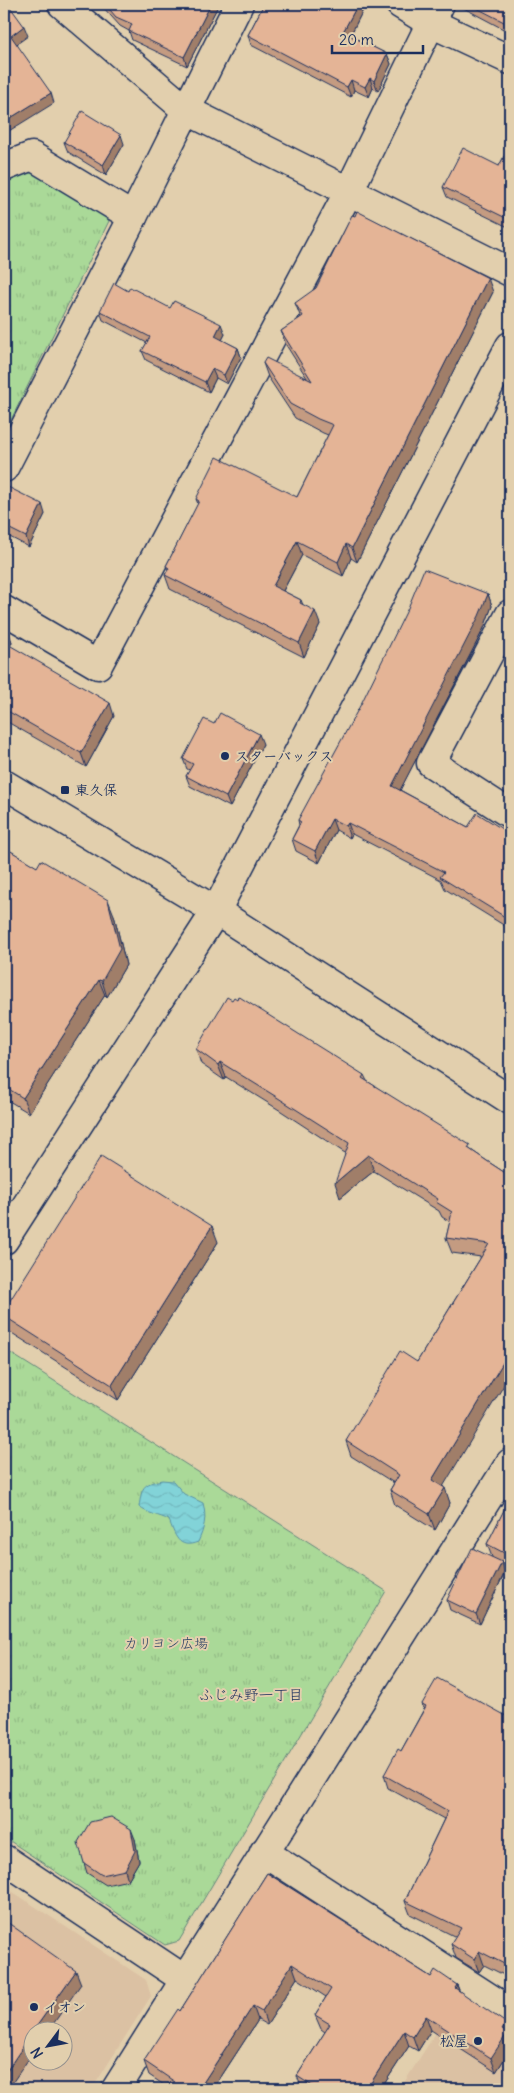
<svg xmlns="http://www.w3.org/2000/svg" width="514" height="2093" viewBox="0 0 514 2093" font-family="Delius,'Klee One',sans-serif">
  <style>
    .built { fill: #dbc1a3; fill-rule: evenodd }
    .park { fill: url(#park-tufts); stroke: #62847b }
    .water { fill: url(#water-waves); stroke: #5991a7 }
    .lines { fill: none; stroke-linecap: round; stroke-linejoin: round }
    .street-casing { stroke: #1b2f5e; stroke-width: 31 }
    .secondary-casing { stroke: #1b2f5e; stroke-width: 31 }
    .street { stroke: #e2cfad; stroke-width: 28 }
    .secondary { stroke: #e2cfad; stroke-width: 28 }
    .wall { fill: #c49b81; stroke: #1b2f5e }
    .shaded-wall { fill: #a07e69; stroke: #1b2f5e }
    .building { fill: #e4b496; stroke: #1b2f5e }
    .poi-dot { fill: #1b2f5e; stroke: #e2cfad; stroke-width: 2 }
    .labels { text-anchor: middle; stroke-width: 4; stroke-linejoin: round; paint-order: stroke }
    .poi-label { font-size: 14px; font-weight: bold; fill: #1b2f5e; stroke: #e2cfad; text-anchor: start }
    .park-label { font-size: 14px; fill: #294064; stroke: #e2cfad }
    .neighbourhood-label { font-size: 15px; fill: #1b2f5e; stroke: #e2cfad }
  </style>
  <defs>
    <pattern id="park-tufts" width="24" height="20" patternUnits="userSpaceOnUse" patternTransform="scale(1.25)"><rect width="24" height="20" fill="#aad998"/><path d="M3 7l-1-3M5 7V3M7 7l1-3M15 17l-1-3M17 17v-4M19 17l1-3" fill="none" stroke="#92bb85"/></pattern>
    <pattern id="water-waves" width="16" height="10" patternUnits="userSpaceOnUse" patternTransform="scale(1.25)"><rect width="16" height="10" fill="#82d3d8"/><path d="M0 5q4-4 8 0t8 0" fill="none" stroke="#70b5bc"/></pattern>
  </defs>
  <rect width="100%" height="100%" fill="#e2cfad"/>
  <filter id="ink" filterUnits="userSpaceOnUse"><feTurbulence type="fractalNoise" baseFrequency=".02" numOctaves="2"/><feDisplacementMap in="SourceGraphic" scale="10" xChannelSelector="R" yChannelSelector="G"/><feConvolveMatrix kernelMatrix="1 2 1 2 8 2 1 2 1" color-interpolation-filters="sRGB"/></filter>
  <g filter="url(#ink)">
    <!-- built -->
    <g class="built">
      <path d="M4,1886L146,1980L151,1996L92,2089H4ZM32,2030H62V2060H32Z"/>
      <path d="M460,1995L510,2028V2068L497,2089H400Z"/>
    </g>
    <!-- park -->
    <g class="park">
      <path d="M23,172H41L99,206L109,221L4,434V179Z"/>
      <path d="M4,1349L386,1591L179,1941L165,1945L4,1837Z"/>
    </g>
    <!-- water -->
    <path class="water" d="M162,1480L173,1481L184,1494L203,1503C207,1518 204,1529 198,1542C178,1550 175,1535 169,1520C159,1515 148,1514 139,1507C142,1487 142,1484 162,1480Z"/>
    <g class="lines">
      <!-- street casing -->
      <g class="street-casing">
        <g id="street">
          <path d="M62,4L186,110L510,272"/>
          <path d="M400,4L431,23L510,60"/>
          <path d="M4,167L32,156L133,217"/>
          <path d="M4,468L133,217L239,4"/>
          <path d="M4,610L98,665L349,191L440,4"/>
          <path d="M510,614L431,763L510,814"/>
          <path d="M264,1852L510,2011"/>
          <path d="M4,1859L184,1979"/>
        </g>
      </g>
      <!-- secondary casing -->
      <g class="secondary-casing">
        <g id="secondary">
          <path d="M4,784L216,911L510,1100"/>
          <path d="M4,1240L216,911L510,346"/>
          <path d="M116,2089L510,1463"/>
        </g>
      </g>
      <!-- street -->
      <use href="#street" class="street"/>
      <!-- secondary -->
      <use href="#secondary" class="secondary"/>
    </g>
    <!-- wall -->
    <g class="wall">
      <path d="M102,4H219L187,66L132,40L129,31L120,26L102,6Z"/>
      <path d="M264,4H366L350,36L387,54L391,64L378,91L373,88L369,97L354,90L351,97L251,45L248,35Z"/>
      <path d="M457,4H510V29L508,28L507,31L458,5Z"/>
      <path d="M64,142L124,144L106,175L68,152Z"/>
      <path d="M510,145V228L447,197L443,187L499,166Z"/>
      <path d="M128,291L225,334L222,340L238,348L241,357L227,384L216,378L209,392L146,360L142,351L147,343L103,320L100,311Z"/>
      <path d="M493,292L357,562L351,558L343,576L302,555L283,591L301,600L303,605L320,624L304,657L170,589L165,575L168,570L166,566L198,504L196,499L297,497L328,435L323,433L295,418L268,377L263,363L307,378L286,345L281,331L301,318L295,303Z"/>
      <path d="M4,485L45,514L29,547L4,534Z"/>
      <path d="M488,594L492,606L484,628L400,790L468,827L510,834V929L445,889L441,880L352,834L350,838L336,830L319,863L296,851L292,839L299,825L298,820Z"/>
      <path d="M4,627L7,629L12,642L10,646L114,716L86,767L4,720Z"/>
      <path d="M214,724L263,744L230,807L190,786L186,776L190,770L187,769L183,759Z"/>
      <path d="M4,847L114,915L126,965L107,997L105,995L29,1113L4,1098Z"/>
      <path d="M196,1049L364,1075L367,1081L471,1150L487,1161L510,1176L443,1487L450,1503L435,1530L395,1505L390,1490L394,1483L351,1456L346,1441L417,1362L481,1257L452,1253L446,1238L450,1222L442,1217L439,1211L374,1171L340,1198L345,1153L281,1111L226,1077L224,1080L201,1064Z"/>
      <path d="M218,1242L118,1400L7,1330L4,1321V1310Z"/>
      <path d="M510,1499V1567L502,1562L505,1572L480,1624L450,1610L447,1600L492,1557L487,1544Z"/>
      <path d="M422,1704L510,1718V1978L484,1965L479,1972L456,1958L451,1944L456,1937L410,1914L405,1901L444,1819L388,1788L384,1775L401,1751L424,1709Z"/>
      <path d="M135,1839L139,1861L128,1880L106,1885L87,1873L84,1863Z"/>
      <path d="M267,1873L431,1977L457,1985L460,1992L510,2038V2050L496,2072L431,2030L418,2051L409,2046L381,2089H302L297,2076L325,2032L321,2029L315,2015L326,1997L297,1978L267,2025L258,2020L213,2089L164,2085L149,2075L144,2061L180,2011Z"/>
    </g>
    <!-- shaded-wall -->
    <g class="shaded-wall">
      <path d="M211,4H219L187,66L184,57Z"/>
      <path d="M358,4H366L347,42L343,32Z"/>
      <path d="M505,20L508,28L507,31L504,22Z"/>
      <path d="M24,26L28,36L14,46L11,36Z"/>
      <path d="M387,54L391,64L378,91L374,81Z"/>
      <path d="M370,78L373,88L369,97L365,87Z"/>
      <path d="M351,80L354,90L351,97L347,87Z"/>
      <path d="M51,93L54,103L4,134V122Z"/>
      <path d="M121,135L124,144L106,175L103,165Z"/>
      <path d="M488,278L493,292L357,562L352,548Z"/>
      <path d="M221,324L225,334L219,346L215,336Z"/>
      <path d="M238,348L241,357L227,384L224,375Z"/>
      <path d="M212,369L216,378L209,392L205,382Z"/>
      <path d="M42,504L45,514L29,547L26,537Z"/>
      <path d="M297,541L302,555L278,600L273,586Z"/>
      <path d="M346,544L351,558L343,576L338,562Z"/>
      <path d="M488,594L492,606L484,628L396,798L392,786Z"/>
      <path d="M315,611L320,624L304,657L299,643Z"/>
      <path d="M7,629L12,642L5,654L4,650V634Z"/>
      <path d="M110,703L114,716L86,767L81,753Z"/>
      <path d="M259,734L263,744L230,807L226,797Z"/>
      <path d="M332,819L336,830L319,863L315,851Z"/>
      <path d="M348,823L352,834L350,838L346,826Z"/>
      <path d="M108,900L114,915L126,965L107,997L102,981Z"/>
      <path d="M99,980L105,995L29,1113L23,1098Z"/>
      <path d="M220,1062L226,1077L224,1080L218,1065Z"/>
      <path d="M368,1155L374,1171L340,1198L335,1183Z"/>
      <path d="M212,1226L218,1242L118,1400L112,1385Z"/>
      <path d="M510,1351V1375L438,1495L432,1480Z"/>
      <path d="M445,1488L450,1503L435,1530L429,1514Z"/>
      <path d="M502,1562L505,1572L480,1624L476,1614Z"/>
      <path d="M131,1829L135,1839L139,1861L128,1880L125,1870Z"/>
      <path d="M479,1951L484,1965L479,1972L474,1959Z"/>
      <path d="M292,1964L297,1978L267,2025L262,2011Z"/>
      <path d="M76,1971L81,1984L49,2030H34Z"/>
      <path d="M457,1985L462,1999L455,1988Z"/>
      <path d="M253,2006L258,2020L213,2089H199Z"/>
      <path d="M426,2016L431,2030L418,2051L413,2037Z"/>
      <path d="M506,2023L510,2035V2050L496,2072L491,2058L502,2029Z"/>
      <path d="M404,2031L409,2046L381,2089H367Z"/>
      <path d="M32,2033V2054L8,2089H4V2075Z"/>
    </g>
    <!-- building -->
    <g class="building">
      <path d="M4,4H8L24,26L11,36L51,93L4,122Z"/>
      <path d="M105,4H211L184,57L129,31L132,24L116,17Z"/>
      <path d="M264,4H358L343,32L387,54L374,81L370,78L365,87L351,80L347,87L248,35Z"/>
      <path d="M469,4H510V22L505,20L504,22Z"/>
      <path d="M82,111L121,135L103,165L64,142Z"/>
      <path d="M510,145V220L443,187L463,148L499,166Z"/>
      <path d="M357,211L488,278L352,548L346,544L338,562L297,541L273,586L301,600L300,603L315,611L299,643L165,575L169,568L166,566L199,501L196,499L217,457L297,497L333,425L318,419L290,404L263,363L266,358L312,381L281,331L303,316L295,303L316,288L352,215L355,216Z"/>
      <path d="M114,283L128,291L130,287L170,308L174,301L221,324L215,336L238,348L224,375L212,369L205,382L142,351L150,337L100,311Z"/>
      <path d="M4,485L42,504L26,537L4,526Z"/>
      <path d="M424,569L488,594L479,616L392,786L468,827L477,813L510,834V920L440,877L444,872L348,823L346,826L332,819L315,851L292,839L301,822L298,820L361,704L408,608Z"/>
      <path d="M4,627L7,629L4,634Z"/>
      <path d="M4,642L110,703L81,753L4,709Z"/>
      <path d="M220,713L259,734L226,797L186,776L193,764L183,759L204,719L214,724Z"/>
      <path d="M4,847L37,867L41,860L108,900L120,949L102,981L99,980L23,1098L4,1086Z"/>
      <path d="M238,996L364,1075L362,1078L470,1145L468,1148L487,1161L510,1176V1351L432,1480L445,1488L429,1514L390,1490L399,1475L346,1441L400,1351L417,1362L489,1244L446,1238L452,1212L436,1202L438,1199L368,1155L335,1183L349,1143L275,1096L220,1062L218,1065L196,1049L227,997L232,1000L234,997L237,999Z"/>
      <path d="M101,1156L212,1226L112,1385L4,1316V1310Z"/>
      <path d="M510,1498V1556L487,1544Z"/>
      <path d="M472,1548L502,1562L476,1614L447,1600Z"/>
      <path d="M437,1678L510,1718V1967L479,1951L474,1959L451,1944L461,1928L405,1901L448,1811L384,1775L398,1749L401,1751L426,1706L422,1704Z"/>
      <path d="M111,1817L131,1829L135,1851L125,1870L102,1875L84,1863L78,1842L90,1822Z"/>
      <path d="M267,1873L431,1977L435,1970L457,1985L455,1988L506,2023L502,2029L508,2032L491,2058L426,2016L413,2037L404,2031L367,2089H317L297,2076L330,2024L315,2015L331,1989L292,1964L262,2011L253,2006L199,2089H152L175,2082L144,2061L178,2009L180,2011Z"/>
      <path d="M4,1920L76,1971L34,2030H32V2033L4,2075Z"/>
    </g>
  </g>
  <!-- markers -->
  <g class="poi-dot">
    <circle cx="225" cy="756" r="5"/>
    <rect x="60" y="785" width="10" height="10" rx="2.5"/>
    <circle cx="34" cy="2007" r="5"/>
    <circle cx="478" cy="2041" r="5"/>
  </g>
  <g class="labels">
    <!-- poi labels -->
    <g class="poi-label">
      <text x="235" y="761">スターバックス</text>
      <text x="75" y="795">東久保</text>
      <text x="44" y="2012">イオン</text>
      <text x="468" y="2046" text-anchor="end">松屋</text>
    </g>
    <!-- park labels -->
    <g class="park-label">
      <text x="166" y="1648">カリヨン広場</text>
    </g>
    <!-- neighbourhood labels -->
    <g class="neighbourhood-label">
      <text x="251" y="1700">ふじみ野一丁目</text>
    </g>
  </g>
  <!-- margin -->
  <rect width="514" height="2093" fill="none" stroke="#e2cfad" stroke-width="20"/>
  <rect x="10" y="10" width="494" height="2073" fill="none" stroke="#1b2f5e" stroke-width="2" filter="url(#ink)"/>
  <!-- north arrow -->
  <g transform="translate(48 2046) rotate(238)"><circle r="24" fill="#e2cfad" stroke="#928f8d"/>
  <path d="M0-4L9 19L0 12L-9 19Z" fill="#1b2f5e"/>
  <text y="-8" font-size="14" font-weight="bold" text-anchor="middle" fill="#1b2f5e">N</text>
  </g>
  <!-- scale -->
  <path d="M332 45v8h91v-8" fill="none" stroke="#1b2f5e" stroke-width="2.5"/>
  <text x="339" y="45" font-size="15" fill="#1b2f5e" stroke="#e2cfad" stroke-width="4" paint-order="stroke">20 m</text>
</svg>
